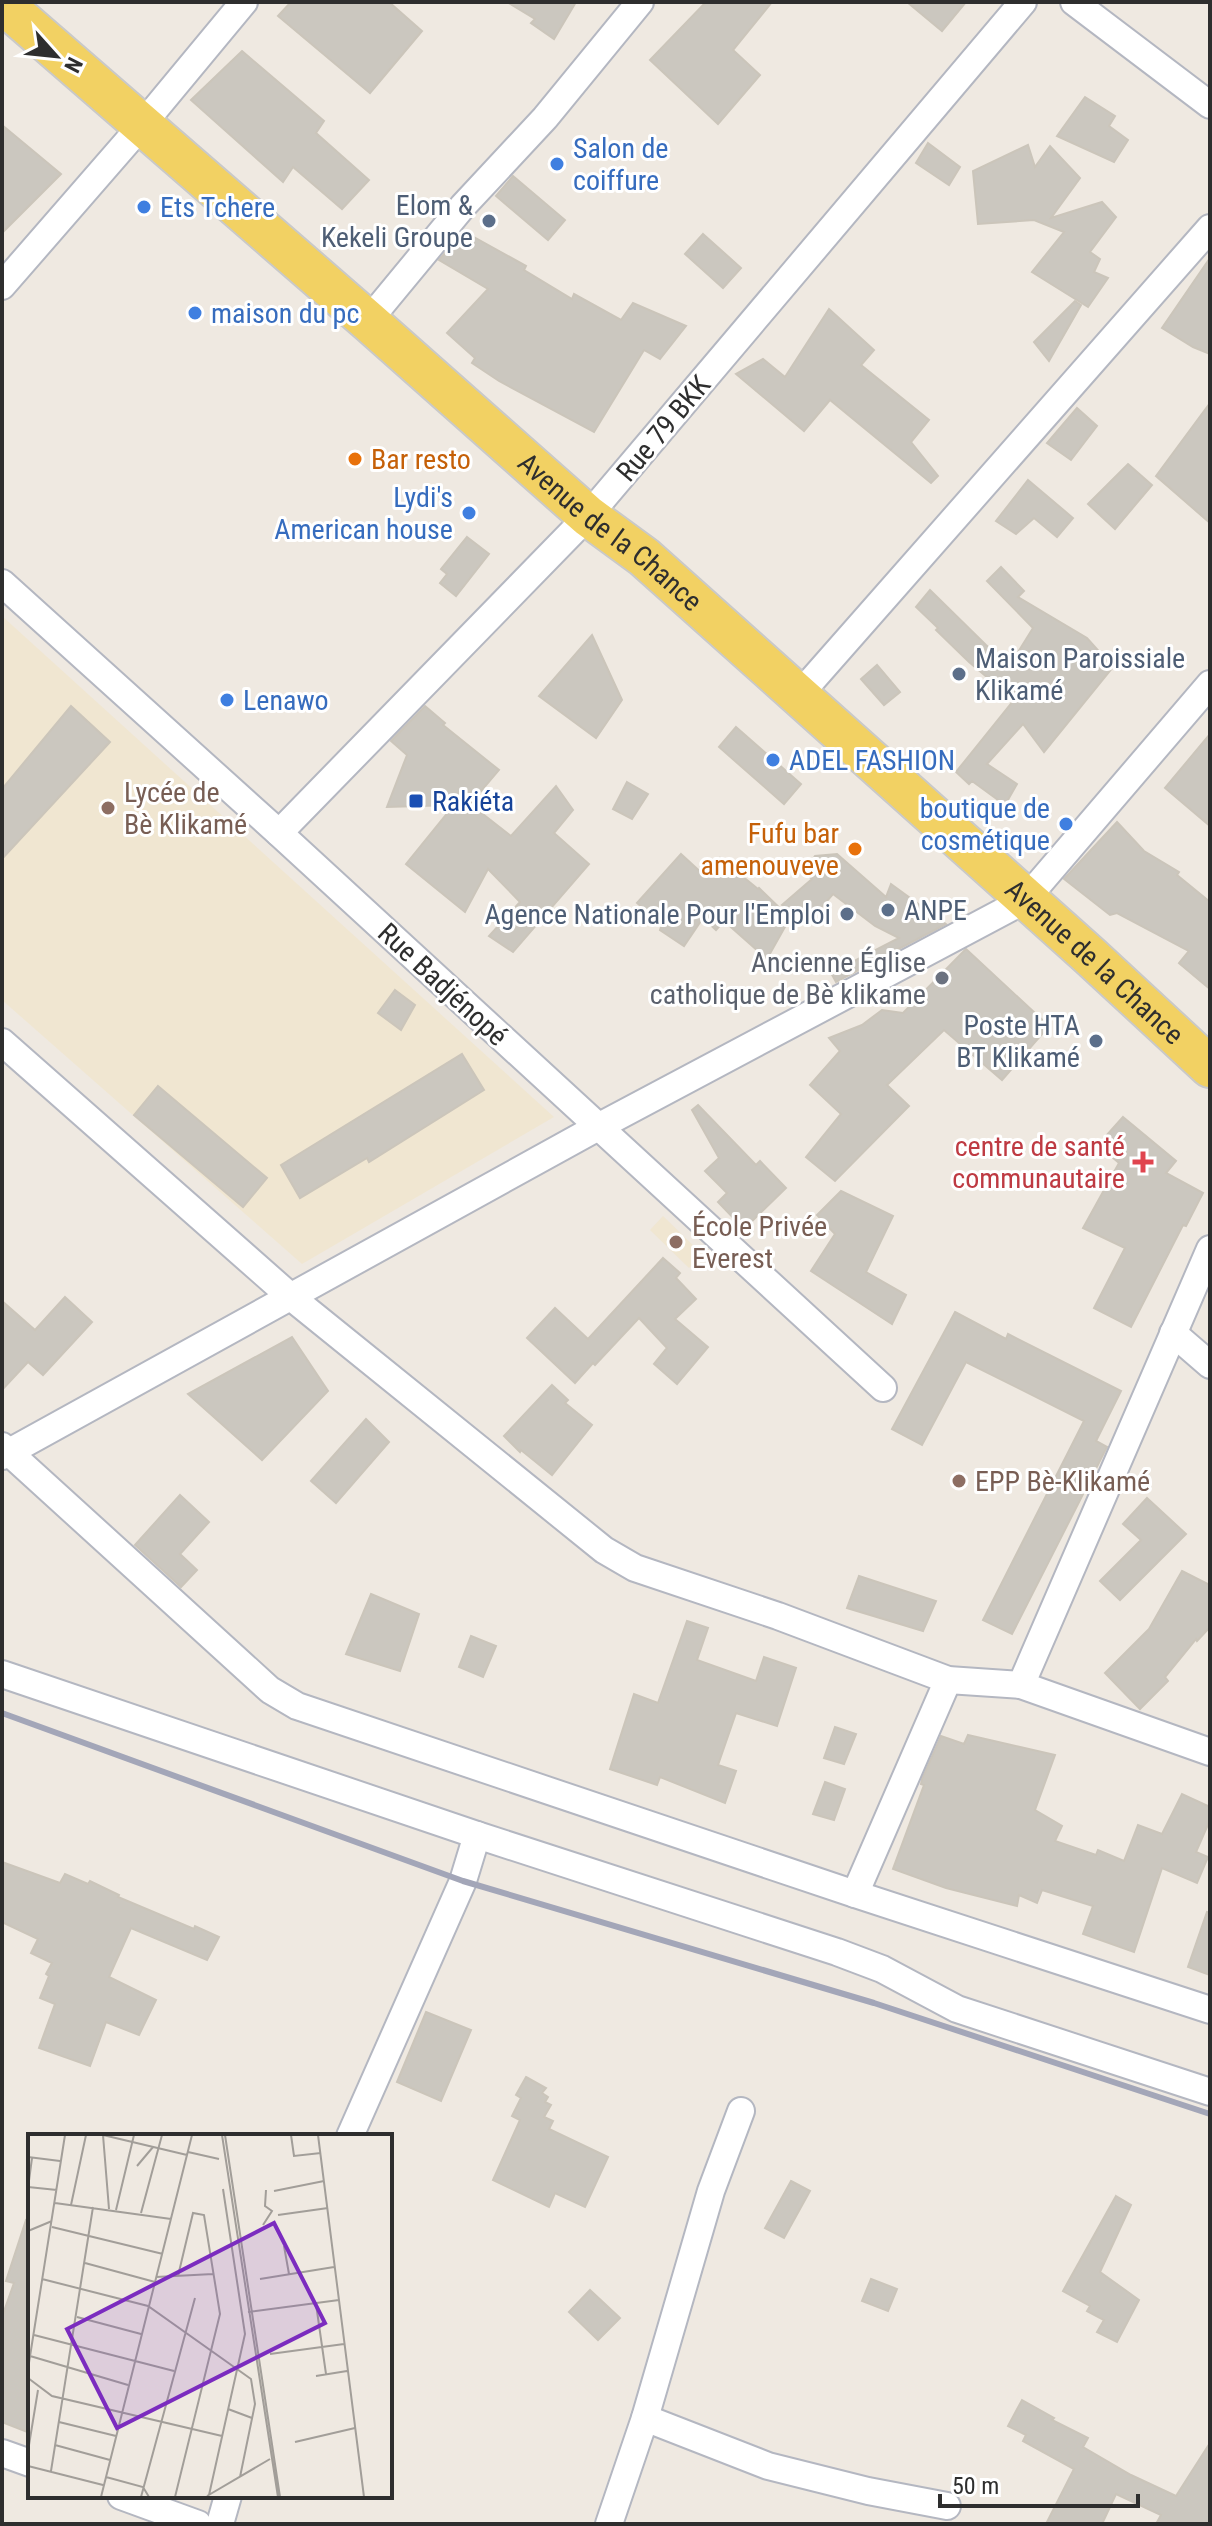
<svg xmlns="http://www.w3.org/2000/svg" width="1212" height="2526" viewBox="0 0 1212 2526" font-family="'Roboto Condensed',sans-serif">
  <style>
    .education { fill: #f0e6d1 }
    .building { fill: #cbc7bf; stroke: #cbc5ba; stroke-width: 2 }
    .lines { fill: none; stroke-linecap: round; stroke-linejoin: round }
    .minor-casing { stroke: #b4b7c1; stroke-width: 30 }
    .primary-casing { stroke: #c9c9c9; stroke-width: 44 }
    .minor { stroke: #fff; stroke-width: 26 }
    .primary { stroke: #f2d163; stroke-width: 40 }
    .rail { stroke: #a3a6b8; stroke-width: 6 }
    .shop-dot { fill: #3f7fe0; stroke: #fff; stroke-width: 3 }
    .service-dot { fill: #5c6f8a; stroke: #fff; stroke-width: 3 }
    .food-dot { fill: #e8710a; stroke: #fff; stroke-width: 3 }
    .transit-dot { fill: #1a4fb4; stroke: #fff; stroke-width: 3 }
    .education-dot { fill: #8d6e63; stroke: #fff; stroke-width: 3 }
    .worship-dot { fill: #6b7280; stroke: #fff; stroke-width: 3 }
    .health-dot { fill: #e0444e; stroke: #fff; stroke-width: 3 }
    .labels { text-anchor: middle; stroke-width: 6; stroke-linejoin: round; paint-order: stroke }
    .shop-label { font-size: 28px; fill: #366cbe; stroke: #fff; text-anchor: start }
    .service-label { font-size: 28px; fill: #4e5e75; stroke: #fff; text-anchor: end }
    .street-label { font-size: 28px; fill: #2e2e2e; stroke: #fff }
    .food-label { font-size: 28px; fill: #c56008; stroke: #fff; text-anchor: start }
    .education-label { font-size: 28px; fill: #785e54; stroke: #fff; text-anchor: start }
    .transit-label { font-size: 28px; fill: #164399; stroke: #fff; text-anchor: start }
    .worship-label { font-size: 28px; fill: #5b616d; stroke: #fff; text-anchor: end }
    .health-label { font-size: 28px; fill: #be3a42; stroke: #fff; text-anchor: end }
    .inset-road { fill: none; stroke: #a29e99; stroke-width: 2 }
    .view { fill: #7b2cbf; fill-opacity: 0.15; stroke: #7b2cbf; stroke-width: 4 }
    .inset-edge { fill: none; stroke: #2e2e2e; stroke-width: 4 }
  </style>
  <rect width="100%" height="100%" fill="#efe9e1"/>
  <!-- education -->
  <g class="education">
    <path d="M2,616L554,1117L302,1264L2,1000Z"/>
    <path d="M663,1216L702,1254L689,1268L650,1230Z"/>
  </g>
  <!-- building -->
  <g class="building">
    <path d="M291,2H389L422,31L370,93L278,16Z"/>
    <path d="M507,2H576L554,39L531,23L535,19Z"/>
    <path d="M706,2H772L733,50L760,75L718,124L650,60Z"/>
    <path d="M907,2H966L942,31Z"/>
    <path d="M242,51L324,121L316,133L369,180L342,209L293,167L283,182L191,100Z"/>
    <path d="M1085,97L1115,116L1109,126L1128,140L1114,162L1057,136Z"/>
    <path d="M2,125L61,174L2,233Z"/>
    <path d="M928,143L960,167L949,185L916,163Z"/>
    <path d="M1028,145L1035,167L1050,146L1080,178L1051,218L1102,202L1116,217L1090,252L1100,259L1094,272L1108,278L1088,307L1032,272L1064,232L1034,220L978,224L973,171Z"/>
    <path d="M513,176L565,220L548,240L496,196Z"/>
    <path d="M463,231L526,266L524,270L572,299L574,294L621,320L633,303L686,326L660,359L644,350L594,432L499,381L472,363L475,358L447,333L488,289L439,260Z"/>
    <path d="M703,234L741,268L723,288L685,254Z"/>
    <path d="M1210,258V354L1193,347L1162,328Z"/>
    <path d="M1075,301L1081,305L1049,361L1034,342Z"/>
    <path d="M829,309L874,350L861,365L929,420L911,442L938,476L931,483L830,400L804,431L736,374L763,359L785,377Z"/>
    <path d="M1210,403V523L1156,476Z"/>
    <path d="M1077,408L1097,426L1071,460L1047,443Z"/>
    <path d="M1128,464L1152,485L1115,529L1088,504Z"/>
    <path d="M1028,480L1073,518L1057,537L1034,518L1016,534L996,521Z"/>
    <path d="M467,537L489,554L456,596L440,583L447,574L441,569Z"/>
    <path d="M1001,567L1024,591L1018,597L1087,638L1113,667L1044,752L1023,724L987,764L1017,784L1005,805L972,781L969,784L956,772L1014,700L969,662L936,630L938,628L916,607L930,590L986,645L1010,665L1033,628L987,581Z"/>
    <path d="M592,635L622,700L596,738L539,696Z"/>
    <path d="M877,665L900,692L884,705L861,679Z"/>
    <path d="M71,706L110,742L2,859V789Z"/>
    <path d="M425,706L445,723L443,725L499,770L470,804L511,836L556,786L573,810L554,833L589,864L513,952L489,936L520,902L488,869L465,912L406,864L454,805L387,807L407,755L391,741Z"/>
    <path d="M736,727L801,784L784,804L719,747Z"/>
    <path d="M1210,734V826L1165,788Z"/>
    <path d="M627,782L648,794L632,819L613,809Z"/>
    <path d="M1117,822L1144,851L1179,872L1177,875L1210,902V989L1179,963L1189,951L1117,913L1110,915L1064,879Z"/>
    <path d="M681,854L705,876L720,858L758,889L759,888L790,918L767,959L724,921L716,930L703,918L684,946L660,930L662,924L637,903Z"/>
    <path d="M837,854L886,897L891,884L946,924L836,982L831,973L899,938L875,926L833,894L807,924L782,905L812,879L804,872L815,856Z"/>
    <path d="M966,949L1049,1026L1002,1080L944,1030L887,1085L909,1106L835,1181L806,1157L841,1114L810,1085L840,1051L829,1038L862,1025L882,1010L903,1013Z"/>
    <path d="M395,990L415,1005L401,1030L378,1013Z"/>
    <path d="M462,1054L484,1090L369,1162L367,1158L300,1198L281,1165Z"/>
    <path d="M158,1086L267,1178L243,1207L134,1115Z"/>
    <path d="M698,1105L756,1165L760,1161L786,1188L744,1229L718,1202L727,1193L705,1171L719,1158L692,1110Z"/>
    <path d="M1123,1117L1176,1161L1166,1173L1203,1193L1186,1226L1183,1225L1131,1327L1094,1308L1125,1248L1083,1228L1119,1163L1098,1145Z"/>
    <path d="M841,1191L893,1216L866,1272L906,1295L892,1324L811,1271L835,1234L817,1215Z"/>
    <path d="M663,1258L680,1273L676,1278L696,1299L675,1319L708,1347L677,1384L654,1364L667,1348L639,1318L595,1365L593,1363L575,1383L527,1338L555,1308L588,1339Z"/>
    <path d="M65,1297L92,1322L43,1375L28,1362L2,1390V1301L35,1330Z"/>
    <path d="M955,1312L1006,1339L1008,1334L1121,1391L1096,1441L1107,1447L1012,1634L983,1620L1084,1421L966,1362L922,1445L892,1429Z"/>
    <path d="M292,1337L328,1391L262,1460L188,1394Z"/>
    <path d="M552,1385L568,1400L565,1403L592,1425L552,1475L521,1450L520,1452L504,1436Z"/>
    <path d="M366,1419L389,1442L336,1503L311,1481Z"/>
    <path d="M180,1495L209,1522L180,1554L197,1570L181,1587L135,1545Z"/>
    <path d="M1147,1498L1186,1534L1120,1600L1100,1581L1141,1540L1123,1524Z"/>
    <path d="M1182,1571L1210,1585V1627L1197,1641L1196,1639L1165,1677L1168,1681L1140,1709L1105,1673L1149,1629Z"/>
    <path d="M859,1576L936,1601L923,1631L847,1608Z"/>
    <path d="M371,1594L419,1614L400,1671L346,1654Z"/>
    <path d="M687,1621L708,1628L697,1660L756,1681L764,1657L796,1668L777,1726L736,1713L718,1765L736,1771L725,1803L660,1777L657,1785L610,1769L634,1694L658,1703Z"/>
    <path d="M471,1636L496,1646L483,1677L459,1667Z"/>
    <path d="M835,1727L856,1734L844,1764L824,1758Z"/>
    <path d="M968,1735L1055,1755L1035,1810L1062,1826L1055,1841L1096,1855L1098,1850L1124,1861L1138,1825L1162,1834L1182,1794L1210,1807V1820L1196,1852L1208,1857L1197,1883L1162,1868L1134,1952L1083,1934L1093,1906L1042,1890L1037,1903L1019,1895L1017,1906L946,1888L893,1869L924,1785L921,1784L922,1779L941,1736L964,1744Z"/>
    <path d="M825,1782L845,1789L834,1820L813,1814Z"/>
    <path d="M2,1862L60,1883L65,1874L88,1884L90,1881L119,1895L118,1897L194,1929L195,1926L219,1937L207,1960L131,1928L109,1977L156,2000L139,2035L106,2022L90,2066L39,2048L55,2004L40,1998L49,1976L46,1974L52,1963L31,1953L38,1939L2,1922Z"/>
    <path d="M1207,1912L1210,1913V1975L1188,1967Z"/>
    <path d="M426,2012L471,2030L441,2101L397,2082Z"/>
    <path d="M526,2077L546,2088L542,2093L548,2097L545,2102L551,2105L544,2117L553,2121L549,2129L608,2157L585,2207L555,2193L549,2207L493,2180L520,2120L512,2116L521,2098L516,2095Z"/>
    <path d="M791,2181L810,2191L784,2238L765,2228Z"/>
    <path d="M1116,2196L1131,2205L1100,2272L1139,2300L1117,2342L1097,2332L1104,2320L1087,2311L1090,2306L1063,2291Z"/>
    <path d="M26,2220L30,2221V2433L2,2422V2317L14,2283L6,2281Z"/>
    <path d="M871,2279L897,2289L888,2311L862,2301Z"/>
    <path d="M590,2290L620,2318L598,2340L569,2312Z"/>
    <path d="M1022,2400L1054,2418L1052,2420L1088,2438L1083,2447L1131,2475L1176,2496L1210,2443V2524H1156L1161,2515L1116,2494L1102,2524H1046L1074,2469L1023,2441L1026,2435L1008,2426Z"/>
  </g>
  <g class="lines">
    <!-- minor casing -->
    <g class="minor-casing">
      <g id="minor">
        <path d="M1074,2L1210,105"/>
        <path d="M2,286L142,125L244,2"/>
        <path d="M368,321L463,206L545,118L640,2"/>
        <path d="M2,583L279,833L883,1388"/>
        <path d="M799,695L1210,228"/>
        <path d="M279,833L588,516L1023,2"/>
        <path d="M2,1042L291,1297L604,1550L635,1568L778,1616L948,1680L1021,1685L1210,1752"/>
        <path d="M1173,1333L1210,1365"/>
        <path d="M2,1446L270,1690L297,1706L855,1894L1210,2010"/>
        <path d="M2,1456L598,1127L1025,900L1210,684"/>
        <path d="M2,1674L477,1835L837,1952L882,1969L957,2009L1210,2092"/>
        <path d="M1021,1685L1210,1249"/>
        <path d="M855,1894L948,1680"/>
        <path d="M350,2136L463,1881L477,1835"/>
        <path d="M645,2418L768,2466L868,2491L947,2506"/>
        <path d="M2,2453L30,2463"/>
        <path d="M121,2496L198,2524"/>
        <path d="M220,2524L228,2496"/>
        <path d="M609,2524L645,2418L711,2191L741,2111"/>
      </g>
    </g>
    <!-- primary casing -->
    <g class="primary-casing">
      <g id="primary">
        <path id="s1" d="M2,3L368,321L588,516L644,557L1090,956L1210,1067"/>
      </g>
    </g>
    <!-- minor -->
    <use href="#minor" class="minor"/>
    <!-- primary -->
    <use href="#primary" class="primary"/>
    <!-- rail -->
    <path class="rail" d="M2,1713L463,1881L874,2003L1210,2114"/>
  </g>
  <!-- markers -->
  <g class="shop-dot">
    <circle cx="557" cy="164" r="8"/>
    <circle cx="144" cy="207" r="8"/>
    <circle cx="195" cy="313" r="8"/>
    <circle cx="469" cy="513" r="8"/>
    <circle cx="227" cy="700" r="8"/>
    <circle cx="773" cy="760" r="8"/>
    <circle cx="1066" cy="824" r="8"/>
  </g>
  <g class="service-dot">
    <circle cx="489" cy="221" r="8"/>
    <circle cx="959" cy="674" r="8"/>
    <circle cx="888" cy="910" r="8"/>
    <circle cx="847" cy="914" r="8"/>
    <circle cx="1096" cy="1041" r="8"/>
  </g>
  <g class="food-dot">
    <circle cx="355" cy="459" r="8"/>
    <circle cx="855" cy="849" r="8"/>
  </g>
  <rect class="transit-dot" x="408" y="793" width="16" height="16" rx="4"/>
  <g class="education-dot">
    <circle cx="108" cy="808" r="8"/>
    <circle cx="676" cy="1242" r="8"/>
    <circle cx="959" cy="1481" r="8"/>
  </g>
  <circle class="worship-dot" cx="942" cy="978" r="8"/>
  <path class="health-dot" d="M1139 1150h8v8h8v8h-8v8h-8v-8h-8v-8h8z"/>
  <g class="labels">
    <!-- shop labels -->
    <g class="shop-label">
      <text x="573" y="158">Salon de<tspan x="573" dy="32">coiffure</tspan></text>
      <text x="160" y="217">Ets Tchere</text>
      <text x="211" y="323">maison du pc</text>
      <text x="453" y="507" text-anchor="end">Lydi's<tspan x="453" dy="32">American house</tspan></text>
      <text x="243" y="710">Lenawo</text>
      <text x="789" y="770">ADEL FASHION</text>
      <text x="1050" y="818" text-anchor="end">boutique de<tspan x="1050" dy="32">cosmétique</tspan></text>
    </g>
    <!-- service labels -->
    <g class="service-label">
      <text x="473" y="215">Elom &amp;<tspan x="473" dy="32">Kekeli Groupe</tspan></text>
      <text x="975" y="668" text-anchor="start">Maison Paroissiale<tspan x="975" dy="32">Klikamé</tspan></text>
      <text x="904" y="920" text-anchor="start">ANPE</text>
      <text x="831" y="924">Agence Nationale Pour l'Emploi</text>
      <text x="1080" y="1035">Poste HTA<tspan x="1080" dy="32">BT Klikamé</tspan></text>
    </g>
    <!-- street labels -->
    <g class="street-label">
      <text transform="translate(663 428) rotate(-50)" y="10">Rue 79 BKK</text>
      <text dy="10" stroke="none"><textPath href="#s1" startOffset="806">Avenue de la Chance</textPath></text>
      <text dy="10" stroke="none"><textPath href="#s1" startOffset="1454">Avenue de la Chance</textPath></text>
      <text transform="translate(443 984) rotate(43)" y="10">Rue Badjénopé</text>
    </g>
    <!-- food labels -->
    <g class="food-label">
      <text x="371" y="469">Bar resto</text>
      <text x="839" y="843" text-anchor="end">Fufu bar<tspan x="839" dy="32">amenouveve</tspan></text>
    </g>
    <!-- education labels -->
    <g class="education-label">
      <text x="124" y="802">Lycée de<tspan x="124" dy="32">Bè Klikamé</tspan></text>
      <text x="692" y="1236">École Privée<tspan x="692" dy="32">Everest</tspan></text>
      <text x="975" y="1491">EPP Bè-Klikamé</text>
    </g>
    <!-- transit labels -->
    <g class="transit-label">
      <text x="432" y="811">Rakiéta</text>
    </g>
    <!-- worship labels -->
    <g class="worship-label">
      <text x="926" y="972">Ancienne Église<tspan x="926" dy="32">catholique de Bè klikame</tspan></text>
    </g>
    <!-- health labels -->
    <g class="health-label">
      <text x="1125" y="1156">centre de santé<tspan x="1125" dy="32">communautaire</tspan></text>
    </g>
  </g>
  <!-- overview -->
  <g transform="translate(28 2134)">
    <rect width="364" height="364" fill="#efe9e1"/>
    <path class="inset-road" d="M75,1L159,21M75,1L81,75M194,1L250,363M197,1L252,363M263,1L266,22L293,19M290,1L336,363M160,18L191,25M0,23L32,27M109,32L125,13M0,53L29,56M0,54L4,24M246,57L296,47M27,69L143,85M43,71L58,1M88,76L106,1M113,79L134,1M250,81L300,74M235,91L244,77L237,72L238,56M24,93L135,120M0,97L24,87M256,112L261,140M57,129L127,148M128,143L185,140M14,145L120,172L223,245L227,270L212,343M232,145L306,133M288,170L298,240M220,178L311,166M49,183L113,200M6,201L146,237M242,220L316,210M2,222L100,251M0,235L37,1M288,242L319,237M0,244L24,262L194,302M200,275L224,284M31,288L88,302M267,308L327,294M27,311L82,326M0,317L10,256M0,332L75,351M23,337L65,73M78,343L115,353L121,363M181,361L217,200L195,55M179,362L242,325M73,363L164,1M113,363L167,164M147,363L192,180L176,81L165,79L150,142"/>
    <path class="view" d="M246,89L297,189L89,294L39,195Z"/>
    <rect width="364" height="364" class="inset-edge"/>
  </g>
  <!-- border -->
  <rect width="1212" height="2526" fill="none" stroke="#2e2e2e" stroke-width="8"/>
  <!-- north arrow -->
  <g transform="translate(56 56) rotate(117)" stroke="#ffffff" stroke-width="6" paint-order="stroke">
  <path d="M0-6L14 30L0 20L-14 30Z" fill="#2e2e2e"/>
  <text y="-12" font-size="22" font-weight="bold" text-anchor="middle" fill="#2e2e2e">N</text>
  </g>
  <!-- scale -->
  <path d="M940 2494v12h198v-12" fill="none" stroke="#2e2e2e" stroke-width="4"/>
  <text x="952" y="2494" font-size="24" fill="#2e2e2e" stroke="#ffffff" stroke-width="6" paint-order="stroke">50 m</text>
</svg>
